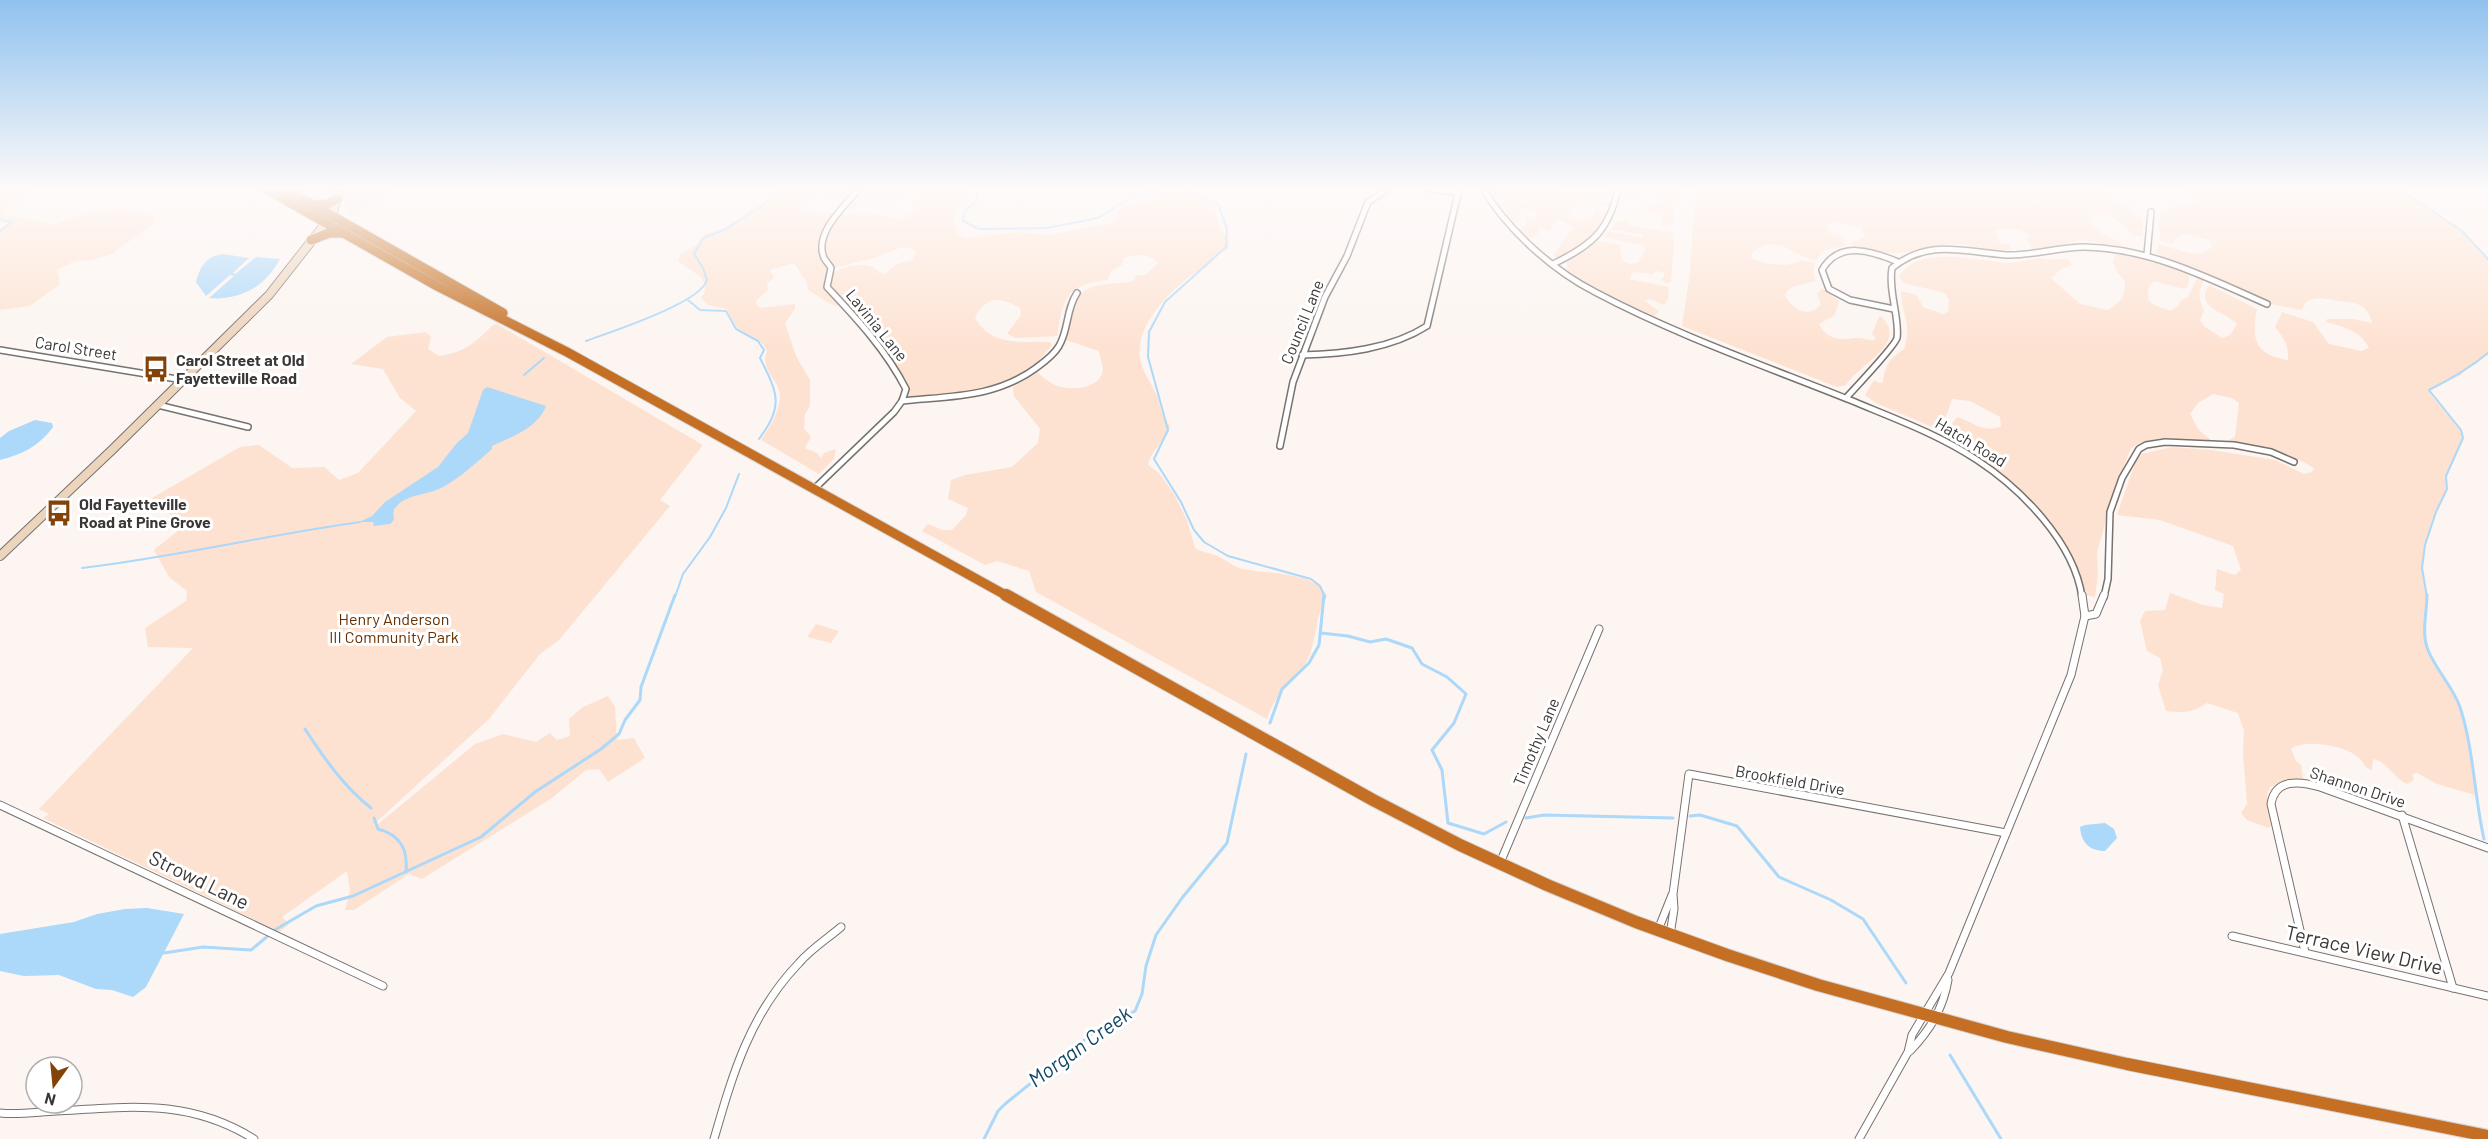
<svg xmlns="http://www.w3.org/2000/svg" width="2488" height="1139" viewBox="0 0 2488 1139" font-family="Barlow,sans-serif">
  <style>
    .built { fill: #f6e8e1 }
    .green { fill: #fde2d1 }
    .water { fill: #acd8f9 }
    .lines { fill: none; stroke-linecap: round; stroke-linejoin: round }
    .stream-far1 { stroke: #acd8f9; stroke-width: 2 }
    .stream { stroke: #acd8f9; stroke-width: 3 }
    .street-far1-casing { stroke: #77726e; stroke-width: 8 }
    .street-casing { stroke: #77726e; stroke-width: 9 }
    .secondary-casing { stroke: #77726e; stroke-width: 10 }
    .highway-far1-casing { stroke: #d4d3d3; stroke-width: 11 }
    .highway-casing { stroke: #d4d3d3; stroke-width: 14 }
    .street-far1 { stroke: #fff; stroke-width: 5 }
    .street { stroke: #fff; stroke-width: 7 }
    .secondary { stroke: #edd4bd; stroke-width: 8 }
    .highway-far1 { stroke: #c46f23; stroke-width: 9 }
    .highway { stroke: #c46f23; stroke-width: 12 }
    .labels { text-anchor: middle; stroke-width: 6; stroke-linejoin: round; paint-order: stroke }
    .street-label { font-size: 16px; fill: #3a3736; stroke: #fff }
    .poi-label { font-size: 16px; font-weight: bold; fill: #3a3736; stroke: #fff; text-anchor: start }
    .park-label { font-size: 16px; fill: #663000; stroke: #fff }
    .near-street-label { font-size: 20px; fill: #3a3736; stroke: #fff }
    .near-water-label { font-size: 21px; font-style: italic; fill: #114565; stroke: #fff }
  </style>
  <rect width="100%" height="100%" fill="#fcf5f1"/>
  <!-- built -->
  <g class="built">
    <path d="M294,189H336L333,198L316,203Z"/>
    <path d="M350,189H397L351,218L343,207Z"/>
  </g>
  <!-- green -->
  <g class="green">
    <path d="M0,189H31L2,214L55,224L92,210L123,208L156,217L153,225L111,254L92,260L75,261L57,270L60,284L30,306L0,310V229L8,223L0,219Z"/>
    <path d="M784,189H968L967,196L953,220L958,234L966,238L1017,232L1048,235L1112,223L1116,221L1117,212C1136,197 1133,204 1152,199C1177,192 1188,190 1213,201L1220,230L1229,240V248L1211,259L1212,262C1206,269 1200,269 1193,274C1166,294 1126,334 1144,371C1147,378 1152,385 1155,392C1161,403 1160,415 1170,426C1169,439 1152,447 1148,465L1159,473L1174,494L1187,520L1195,548C1203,553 1213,553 1221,558C1228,561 1234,567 1242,569C1264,574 1318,571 1327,597C1315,615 1317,637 1309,657C1298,681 1275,691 1267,719L1036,592L1029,571L997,561L985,565L922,531L928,524L942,530H952L966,515L968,508L948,499L951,480L965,475L1012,467L1038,443L1040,429L1014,396L1013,387L1037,372C1042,376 1047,381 1053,384C1066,391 1100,391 1103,370C1103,365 1100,357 1099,351L1066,340C1069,318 1070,293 1095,286C1108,283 1120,284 1133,281L1136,276L1145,275L1158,263C1149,252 1135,255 1123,258L1122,265C1114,268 1110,271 1108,280C1066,284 1063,299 1057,336L1016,338L1007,334L1021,315L1020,308C1000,297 986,295 975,318C992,347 1021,341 1050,342L1052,345L1037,363L996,389L981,393L906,399L909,388C893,352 860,312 829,287L832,273C844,268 858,262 872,267C879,270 877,273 885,274L897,264L912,260L917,252L910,248H900L874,258L834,268L832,267C820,246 828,235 839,216C861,210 882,214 903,220L913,211V200L925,193L912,190L892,203L865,202L853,209L844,211L860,192L855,191L840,210L835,198L820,193L799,205V209L811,213H836C825,235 813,243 828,268L824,288L841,306L832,305L808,290L806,281L794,263L770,270L774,278L767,283L768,290L755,302L760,308L795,304V309L785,323L796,356L810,380V406L805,414L804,429L811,437L805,448L817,453L821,458L824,453L836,449L834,459L819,474L761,440C770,427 778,415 780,398C781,380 759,371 767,351C761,335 746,337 736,326C732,322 731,314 726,309L708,305L701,298L706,289L702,278L678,261L681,253L702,242L704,234L724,228L743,216L751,208L778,197Z"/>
    <path d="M1486,189H1558L1560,190V195L1587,192L1609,194L1606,197H1598L1611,202L1610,207L1596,204L1594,200L1590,201L1591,205H1576L1568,212L1569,217L1580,221L1586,216L1592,218L1595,208L1610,213C1598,232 1580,250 1558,259L1554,256L1555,253L1573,227L1558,219L1549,231L1538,228L1539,232L1533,238L1525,239L1517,231L1526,225V216L1532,218L1538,213L1522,209L1519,221L1511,225Z"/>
    <path d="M1629,189H1677L1675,194L1681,195L1679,206L1673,207L1674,226L1662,225L1661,215L1647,211L1646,208L1658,202L1659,197L1655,191H1645L1638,197L1623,195Z"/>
    <path d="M1695,189H1901L1900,194L1905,195L1908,189H2102L2141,217L2143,221V236H2133C2123,222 2112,213 2094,215L2089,223L2102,234L2121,243V246L2080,240L2033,251L2027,240L2029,234C2019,229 2007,227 1996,230L2000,243L2009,245L2011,249C1993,254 1975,245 1956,244C1935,243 1916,252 1896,253C1882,254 1868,249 1854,249L1852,243L1865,237L1861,228L1834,222L1826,226L1830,233L1844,238L1845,246C1833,249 1823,246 1816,261C1792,256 1778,232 1752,253L1751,258C1765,264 1788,269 1801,260L1815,263L1813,272L1815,281C1804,285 1790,284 1785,295C1792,310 1809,319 1821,304L1817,294L1822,288L1839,301L1835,315L1819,324C1827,340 1840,340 1856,338C1862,337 1867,341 1874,340L1876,338L1872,334L1879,317L1881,316C1909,344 1860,363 1846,385L1837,387L1682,326L1690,273Z"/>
    <path d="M2184,189H2399L2462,231L2488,259V353L2474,365L2466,368L2461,375L2429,390L2432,396L2461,430L2463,438L2446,476L2447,489L2436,512L2425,545L2422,568L2427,597L2425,636L2428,650L2459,705L2470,747L2475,795L2437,784L2417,773L2412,774L2414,780L2407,784C2393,778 2388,762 2373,759L2372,770C2364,768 2364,763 2359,758C2347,746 2305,738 2291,749L2296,761L2301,765L2303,779H2290L2270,787L2267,795L2271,825L2269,828L2247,820L2241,813L2247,804L2243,754L2244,731L2238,713L2207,703C2192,713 2184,713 2166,711L2158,685L2163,670L2160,658L2147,651L2140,621L2145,611L2165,610L2170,593L2203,605L2222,608L2224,594L2215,590L2217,569L2235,575L2241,570L2233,546L2160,520L2117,515L2135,463L2142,454L2172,447L2211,450L2275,460L2304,474L2312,472L2314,468C2287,451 2256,445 2224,443L2235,437L2239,403L2232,398L2213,394L2198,403L2190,414L2198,429L2212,441L2161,438L2142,442L2131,448L2114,490L2097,553L2098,574L2095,597L2085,595C2061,518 2021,484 1955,442L1946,432L1957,417C1973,422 1984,434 2001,426L2000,417L1970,401L1952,399L1947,414L1937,429L1876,403L1865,395L1874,380L1879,383L1883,382C1885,364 1890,359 1904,349C1913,324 1901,314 1901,291L1917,295L1923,307L1943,314L1948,312L1949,300L1945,293L1904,283L1899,277C1917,244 1977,261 2008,263C2017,263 2025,260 2034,259C2045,257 2054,262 2066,258L2073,265L2062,268L2051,278L2080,304L2108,310C2122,301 2125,297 2125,281L2117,272L2113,262L2116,253L2146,259L2190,274L2188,286L2184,289L2154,281C2147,287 2147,293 2149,301L2154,305L2171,311L2178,306L2180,301L2188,297L2198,276L2205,279C2197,293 2199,297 2204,311L2200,320L2205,327L2222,338L2230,335L2237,324C2227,312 2193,308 2209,285L2257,309C2251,339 2255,355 2288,360C2289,345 2284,338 2275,327L2282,312L2313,322L2329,344L2361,351L2369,348C2361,331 2344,327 2326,322L2327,319H2353L2372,323C2366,299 2351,304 2334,300C2323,298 2316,296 2306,302L2302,310L2271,304L2156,253L2159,244C2177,248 2197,262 2213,246L2209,240L2187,234L2177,237L2172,244L2161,241L2159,224L2161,210L2199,201Z"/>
    <path d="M1617,221H1628L1630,226L1672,232L1674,243L1671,282L1666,283L1662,280L1665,273L1657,271L1652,274L1633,272L1629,279L1669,287L1668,299L1664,305L1649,299L1645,301L1659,311L1654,316L1604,294L1567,270V262L1599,241L1621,245L1620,252L1623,261L1629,264L1637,263L1645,252L1644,245L1602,237L1608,231L1642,238V235L1610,229Z"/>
    <path d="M497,324L703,445L660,500L670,506L559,640L540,654L489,719L373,825H377L475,744L503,734L536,742L550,733L557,740L570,736L569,719L583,707L608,696L615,707L617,740L634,738L645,758L608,782L599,769L586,770L552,798L422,879L409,874L354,910H345L350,891L347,871L282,917L289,924L280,932L43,818L49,814L39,809L193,648L148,647L145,628L186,601L187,591L169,577L154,550L179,530L183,520L152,506V498L240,447L259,445L292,468L324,467L339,480L358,473L416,411L400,398L383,369L351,364L387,337L426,332L431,337L428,349L439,356C466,352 474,343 493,325Z"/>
    <path d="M816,624L839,631L831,643L807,637Z"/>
  </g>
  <!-- water -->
  <g class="water">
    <path d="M223,254L249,258L233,273L235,274L256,257L280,259C266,286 240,301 209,298L234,276L230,275L206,296L196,282C200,267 206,256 223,254Z"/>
    <path d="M487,387L546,406C538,428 511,437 492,446V449C477,462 460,478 443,487C429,495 406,494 396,507C392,510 394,516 394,520L390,524L374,526L373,522H359L372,516L385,502L438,467L456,444L468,433L483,390Z"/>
    <path d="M35,420L52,423L53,427C39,446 23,454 0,460V438L9,431Z"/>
    <path d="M2105,823L2114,829L2117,838L2105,851C2089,851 2081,842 2080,827L2085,825Z"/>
    <path d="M147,908L184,914L146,987L133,997L112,990L96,989L59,975L24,976L0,971V934L74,922L97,914L125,909Z"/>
  </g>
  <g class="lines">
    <!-- stream-far1 -->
    <g class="stream-far1">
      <path d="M977,189V200L964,213L963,221L979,229L1046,228L1098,218L1135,195L1163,189"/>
      <path d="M1185,189L1218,204L1227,229L1226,247L1165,302L1149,332L1148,357L1168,430L1154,459L1181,502L1194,530L1204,542L1228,556L1311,579L1320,586L1325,597"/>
      <path d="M2399,189L2462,231L2488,259"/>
      <path d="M0,220L12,222L0,231"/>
      <path d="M688,300L700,310L726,311L736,329L758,341L764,350L760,358C778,394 784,405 759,439"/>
      <path d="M586,341C610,332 701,303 707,280L703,268L694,254L703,238L724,230L760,207L779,189"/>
      <path d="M524,375L544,358"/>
      <path d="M82,568C175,557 267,535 360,522"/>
      <path d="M675,597L683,574L710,537L726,508L739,474"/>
      <path d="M2427,597L2422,568L2425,545L2436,512L2447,489L2446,476L2463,438L2461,430L2429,390C2451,379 2469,369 2488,353"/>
    </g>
    <!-- stream -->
    <g class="stream">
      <path d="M2427,595C2427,613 2421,633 2428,650C2436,670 2453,687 2460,707C2474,750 2474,795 2484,839"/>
      <path d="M1321,633L1348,636L1370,642L1386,639L1412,648L1422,664L1447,677L1466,694L1454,723L1432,750L1442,770L1448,823L1484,834L1506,822"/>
      <path d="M1270,723L1282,689L1309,663L1319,645L1324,595"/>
      <path d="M305,729C324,758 344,787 371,808"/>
      <path d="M1690,816L1700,815L1737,826L1779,877L1831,900L1863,919L1906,983"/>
      <path d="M374,818L378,829C401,835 408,850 406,872"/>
      <path d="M1526,818L1544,815L1673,818"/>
      <path d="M273,931L316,906L353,896L481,837L535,792L601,749L619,734L625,720L640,700L641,687L675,595"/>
      <path d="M164,953L203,947L251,950L269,935"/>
      <path d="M1950,1055L2001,1139"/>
      <path d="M984,1139L998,1111L1005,1104L1092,1034L1135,1011L1142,994L1146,966L1156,935L1182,898L1227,843L1246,754"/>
    </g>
    <!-- street-far1 casing -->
    <g class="street-far1-casing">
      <g id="street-far1">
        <path d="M1429,189L1457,192"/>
        <path d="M1483,189C1508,230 1552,270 1595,292C1676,335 1765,366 1850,400C1893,418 1938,434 1977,460C2021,489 2074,542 2082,597"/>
        <path d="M2147,255L2151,212"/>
        <path d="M1553,264C1591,246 1609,231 1618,189"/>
        <path d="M1894,309L1850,300L1829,289L1822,270C1839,240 1872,251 1898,262"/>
        <path d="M0,350L183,380"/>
        <path d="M1302,355C1344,354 1391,349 1427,326L1459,189"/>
        <path d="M1846,398C1855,388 1895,346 1897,338C1900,319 1888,291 1892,268C1929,238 1963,252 2006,255C2033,256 2058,247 2084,247C2150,248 2208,278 2267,304"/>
        <path d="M902,401C950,396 995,398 1036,368C1044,362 1054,355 1059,346C1069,329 1066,309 1077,293"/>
        <path d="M158,405L248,427"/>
        <path d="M1280,446L1293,382L1325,297L1347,256L1368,202L1388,189"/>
        <path d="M814,489L894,412L902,401L906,389C886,350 857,319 827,287L831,268C829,264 824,260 823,255C816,232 843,208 856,192"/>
        <path d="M2104,597L2108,579L2110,512L2122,478L2139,449L2146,445L2165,442L2234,445L2271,452L2294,462"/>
      </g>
    </g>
    <!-- street casing -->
    <g class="street-casing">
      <g id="street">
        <path d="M2085,616L2096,614L2104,595"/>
        <path d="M0,805L383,986"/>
        <path d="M2402,815L2453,988"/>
        <path d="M1500,863L1599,629"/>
        <path d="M1658,930L1672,895"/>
        <path d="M1670,935L1674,909L1673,894L1689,774L2006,833"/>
        <path d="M2232,936L2488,996"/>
        <path d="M2305,952L2271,804C2275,778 2300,781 2320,787L2488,848"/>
        <path d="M1910,1051C1930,1030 1943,1009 1948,980"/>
        <path d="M0,1113C18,1115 37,1112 56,1111C129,1107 188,1098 254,1139"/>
        <path d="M714,1139C733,1073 750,1014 799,963C811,949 827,939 841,927"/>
        <path d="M1859,1139L1908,1052L1912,1035L1949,973L2071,675L2085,616L2082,595"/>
      </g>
    </g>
    <!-- secondary casing -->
    <g class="secondary-casing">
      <path id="secondary" d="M0,556L112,450L269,295L332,215L340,189"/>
    </g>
    <!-- highway-far1 casing -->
    <g class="highway-far1-casing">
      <g id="highway-far1">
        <path d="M266,189L437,286L567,352L1009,597"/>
        <path d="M285,189L503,313"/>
        <path d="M315,205L327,204L338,199"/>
        <path d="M311,240L329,233H343"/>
      </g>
    </g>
    <!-- highway casing -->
    <g class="highway-casing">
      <path id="highway" d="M1006,595L1373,800L1460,845L1547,885L1636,922L1727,955L1818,985L2007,1037L2127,1064L2488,1136"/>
    </g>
    <!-- street-far1 -->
    <use href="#street-far1" class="street-far1"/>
    <!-- street -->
    <use href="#street" class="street"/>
    <!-- secondary -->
    <use href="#secondary" class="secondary"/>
    <!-- highway-far1 -->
    <use href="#highway-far1" class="highway-far1"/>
    <!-- highway -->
    <use href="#highway" class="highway"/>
  </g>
  <!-- sky -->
  <linearGradient id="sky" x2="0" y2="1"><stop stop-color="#90c2ef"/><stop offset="0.54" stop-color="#fefaf9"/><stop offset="1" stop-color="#fefaf9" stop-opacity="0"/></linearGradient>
  <rect width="2488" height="349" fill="url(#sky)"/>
  <!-- icons -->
  <defs>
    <g id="bus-bare" transform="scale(2.07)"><path d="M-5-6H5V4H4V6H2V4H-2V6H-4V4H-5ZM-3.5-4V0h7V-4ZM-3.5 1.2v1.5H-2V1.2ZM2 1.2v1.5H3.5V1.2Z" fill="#824208" stroke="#fff" stroke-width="2.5" paint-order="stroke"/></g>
  </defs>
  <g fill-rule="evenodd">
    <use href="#bus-bare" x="156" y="369"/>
    <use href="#bus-bare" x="59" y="513"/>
  </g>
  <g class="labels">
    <!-- street labels -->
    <g class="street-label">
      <text transform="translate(1302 322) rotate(-68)" y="6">Council Lane</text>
      <text transform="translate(877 325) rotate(51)" y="6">Lavinia Lane</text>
      <text transform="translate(76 348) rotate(9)" y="6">Carol Street</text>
      <text transform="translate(1971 442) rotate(31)" y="6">Hatch Road</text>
      <text transform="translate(1536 742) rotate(-67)" y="6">Timothy Lane</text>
      <text transform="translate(1790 780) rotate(10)" y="6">Brookfield Drive</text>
      <text transform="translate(2358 787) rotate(18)" y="6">Shannon Drive</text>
    </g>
    <!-- poi labels -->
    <g class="poi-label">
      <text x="176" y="366">Carol Street at Old<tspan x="176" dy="18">Fayetteville Road</tspan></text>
      <text x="79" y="510">Old Fayetteville<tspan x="79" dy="18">Road at Pine Grove</tspan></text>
    </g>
    <!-- park labels -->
    <g class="park-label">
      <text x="394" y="625">Henry Anderson<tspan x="394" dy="18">III Community Park</tspan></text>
    </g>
    <!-- near-street labels -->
    <g class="near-street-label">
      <text transform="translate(199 880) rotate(26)" y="7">Strowd Lane</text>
      <text transform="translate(2364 950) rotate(13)" y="7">Terrace View Drive</text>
    </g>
    <!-- near-water labels -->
    <g class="near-water-label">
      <text transform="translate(1080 1047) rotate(-36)" y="7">Morgan Creek</text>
    </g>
  </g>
  <!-- north arrow -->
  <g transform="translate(54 1085) rotate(195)"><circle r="28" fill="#ffffff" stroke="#b0afaf" stroke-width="1.5"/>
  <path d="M0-4.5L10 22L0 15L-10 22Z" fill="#824208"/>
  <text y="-9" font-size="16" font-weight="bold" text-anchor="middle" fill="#3a3736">N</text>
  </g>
</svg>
